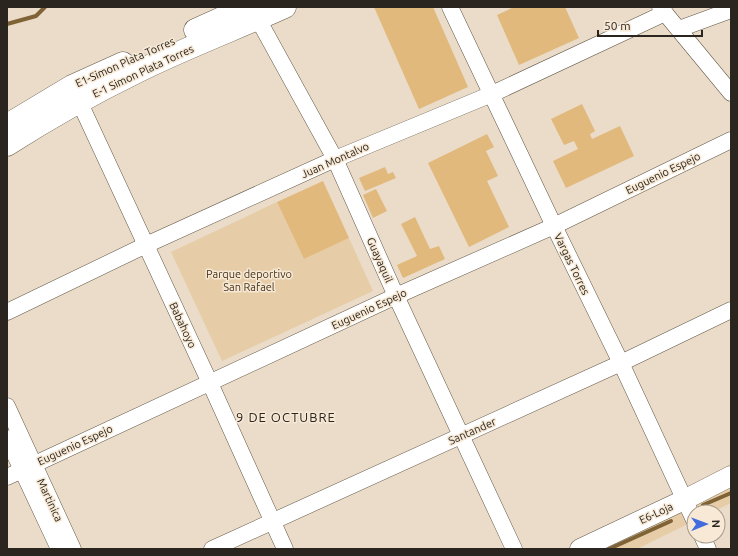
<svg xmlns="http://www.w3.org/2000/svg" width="738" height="556" viewBox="0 0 738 556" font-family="Ubuntu,sans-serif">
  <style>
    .green { fill: #e6cda7 }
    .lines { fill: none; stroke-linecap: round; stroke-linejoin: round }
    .stream { stroke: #7f6337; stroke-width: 4 }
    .building { fill: #e1b97c }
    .minor-casing { stroke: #645948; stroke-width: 17 }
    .major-casing { stroke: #645948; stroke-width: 21 }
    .highway-casing { stroke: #645948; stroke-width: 23 }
    .minor { stroke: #fff; stroke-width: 16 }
    .major { stroke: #fff; stroke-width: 20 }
    .highway { stroke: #fff; stroke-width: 22 }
    .labels { text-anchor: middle; stroke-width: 3; stroke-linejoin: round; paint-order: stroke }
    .street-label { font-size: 11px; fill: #2a251e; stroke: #f7e9d6 }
    .park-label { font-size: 11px; fill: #443318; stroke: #f7e9d6 }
    .quarter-label { font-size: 13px; letter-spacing: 1px; fill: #2a251e; stroke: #f7e9d6 }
  </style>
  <rect width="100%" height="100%" fill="#eadcc9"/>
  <!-- green -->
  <g class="green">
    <path d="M277,202L304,259L349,238L373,291L222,361L171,252Z"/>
    <path d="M731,478V503L713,512H694V521L637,549H581Z"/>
  </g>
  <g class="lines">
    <!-- stream -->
    <g class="stream">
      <path d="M7,24L36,16L45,7"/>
      <path d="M703,505L731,493"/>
      <path d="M609,549L671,521"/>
    </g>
  </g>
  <!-- building -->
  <g class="building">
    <path d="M374,7H433L468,87L419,109Z"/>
    <path d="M514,7H565L579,38L519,65L497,15Z"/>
    <path d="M582,104L595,131L590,134L592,139L620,126L634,156L566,188L553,161L578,149L574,141L564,145L551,119Z"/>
    <path d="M487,134L494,147L486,151L498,176L487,181L509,227L469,247L428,163Z"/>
    <path d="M385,167L388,174L393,172L396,178L365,191L359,178Z"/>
    <path d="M323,181L349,238L304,259L277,202Z"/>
    <path d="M376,189L387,211L373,218L363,195Z"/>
    <path d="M415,217L430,249L439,246L445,259L403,278L397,265L417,256L401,224Z"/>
  </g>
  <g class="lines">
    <!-- minor casing -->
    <g class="minor-casing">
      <g id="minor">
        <path d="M450,7L554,226L621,363L694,520"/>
        <path d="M660,7L731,93"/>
        <path d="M258,19L335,159L396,296L514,549"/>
        <path d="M679,29L731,10"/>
        <path d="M79,101L210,383L285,549"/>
        <path d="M7,312L146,245L335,159L492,94L665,13"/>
        <path d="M7,406L73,549"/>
        <path d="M7,438L59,549"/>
        <path d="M7,477L396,296L554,226L731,140"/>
        <path d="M702,536L708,549"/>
        <path d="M212,549L621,363L731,310"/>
      </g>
    </g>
    <!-- major casing -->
    <g class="major-casing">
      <path id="major" d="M580,549L684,500L731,476"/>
    </g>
    <!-- highway casing -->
    <g class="highway-casing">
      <g id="highway">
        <path d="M195,30L246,7"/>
        <path d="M7,125L72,86L123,63"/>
        <path d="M7,145C49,118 92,94 137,72C185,48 236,29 285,7"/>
      </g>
    </g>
    <!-- minor -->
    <use href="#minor" class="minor"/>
    <!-- major -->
    <use href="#major" class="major"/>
    <!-- highway -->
    <use href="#highway" class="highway"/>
  </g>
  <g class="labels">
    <!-- street labels -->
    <g class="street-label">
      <text transform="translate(125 62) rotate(-24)" y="4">E1-Simon Plata Torres</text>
      <text transform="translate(143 71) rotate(-25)" y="4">E-1 Simon Plata Torres</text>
      <text transform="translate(335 160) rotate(-24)" y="4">Juan Montalvo</text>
      <text transform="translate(663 173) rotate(-26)" y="4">Euguenio Espejo</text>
      <text transform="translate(380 260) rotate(66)" y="4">Guayaquil</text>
      <text transform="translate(572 264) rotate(64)" y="4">Vargas Torres</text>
      <text transform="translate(369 309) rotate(-25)" y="4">Euguenio Espejo</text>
      <text transform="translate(183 325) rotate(65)" y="4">Babahoyo</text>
      <text transform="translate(472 431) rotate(-24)" y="4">Santander</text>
      <text transform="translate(75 445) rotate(-25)" y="4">Euguenio Espejo</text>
      <text transform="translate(50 500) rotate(65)" y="4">Martinica</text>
      <text transform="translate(656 513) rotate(-25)" y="4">E6-Loja</text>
    </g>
    <!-- park labels -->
    <g class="park-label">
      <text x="249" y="278">Parque deportivo<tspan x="249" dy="13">San Rafael</tspan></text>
    </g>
    <!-- quarter labels -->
    <g class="quarter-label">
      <text x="286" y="422">9 DE OCTUBRE</text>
    </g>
  </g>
  <!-- border -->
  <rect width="738" height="556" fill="none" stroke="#2a251e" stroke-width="16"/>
  <!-- north arrow -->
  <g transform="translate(706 524) rotate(89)"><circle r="19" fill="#f7e9d6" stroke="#a59b8c"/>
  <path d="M0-3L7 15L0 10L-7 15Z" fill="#426cde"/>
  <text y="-6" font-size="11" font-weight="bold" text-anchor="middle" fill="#2a251e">N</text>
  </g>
  <!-- scale -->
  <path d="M598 30v6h104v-6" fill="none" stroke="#2a251e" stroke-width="2"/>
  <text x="604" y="30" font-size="12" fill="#2a251e" stroke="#f7e9d6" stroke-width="3" paint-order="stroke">50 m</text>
</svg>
